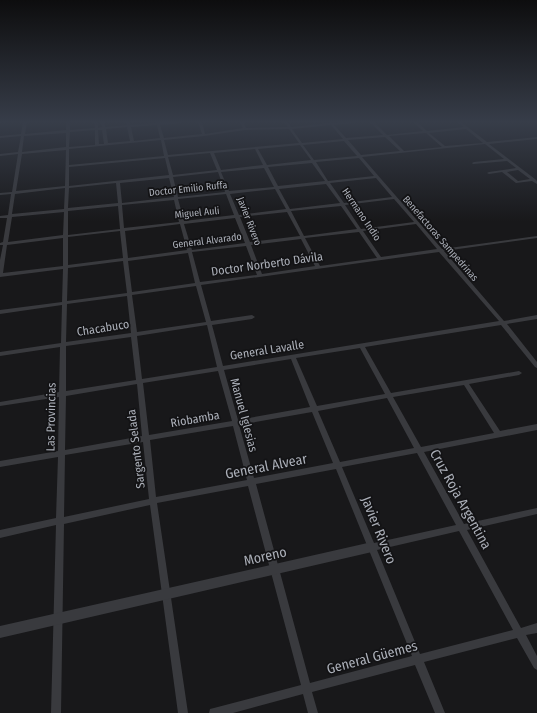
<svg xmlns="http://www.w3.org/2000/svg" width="537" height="713" viewBox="0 0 537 713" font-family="'Fira Sans Condensed',sans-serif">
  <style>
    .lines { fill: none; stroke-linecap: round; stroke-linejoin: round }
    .minor { fill: #393a3e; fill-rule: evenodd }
    .tertiary { fill: #393a3e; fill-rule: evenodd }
    .labels { text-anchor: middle; stroke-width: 3.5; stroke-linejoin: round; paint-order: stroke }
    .far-street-label { font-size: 10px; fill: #abafb8; stroke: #131315 }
    .street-label { font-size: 12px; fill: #abafb8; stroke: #131315 }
    .near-street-label { font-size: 14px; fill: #abafb8; stroke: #131315 }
  </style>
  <rect width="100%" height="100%" fill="#18181a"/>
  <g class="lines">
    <!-- minor -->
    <g class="minor">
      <path d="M0,122H4L0,123Z"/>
      <path d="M23,122H27L25,134L66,130V122H70V130L95,128L94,122H98V128L102,127L101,122H105V127L127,125L126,122H130V125L157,123L156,122H182L180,123L160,125L164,138L202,134L198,122H202L205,134L243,128L239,122H243L246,128L288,127L284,122H288L291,127L329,123L328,122L333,123L354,122L352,123L334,125L346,138L383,135L370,122H374L387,135L423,131L413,122H417L427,131L464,127L457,122H461L487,142L537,137V139L489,144L535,179L537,181V184L532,181L516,183L502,172L489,174L487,173L489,172L516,168L507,161L473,164L472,163L474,162L504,159L485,144L362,157L442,249L537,236V238L444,251L504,321L537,315V319L507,324L537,362V368L535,367L501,325L365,347L391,393L519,371L522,373L519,375L469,384L500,431L537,424V430L424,452L464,524L537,508V514L467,530L521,628L537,623V633L526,635L537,656V670L534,668L517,638L424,662L445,713H435L415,665L312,692L318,713H308L303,694L233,713H209L210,709L214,708L301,685L248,486L157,503L188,713H178L150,505L64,524L61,713H51L56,525L0,538V530L56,518L58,457L0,467V461L58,451L59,397L0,406V402L59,392L60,347L0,356V352L61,343L62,305L0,314V310L62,302L63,269L0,277V260L3,245H0V243L3,242L7,218H0V216L8,215L11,194L0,195V193L12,192L18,154L0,156V154L18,152L21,136L0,138V136L21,134ZM157,125L160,138L134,141L131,127ZM331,125L343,139L302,143L292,129ZM127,127L130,141L108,143L106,129ZM289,129L299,143L168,155L164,140L204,136L245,130ZM466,129L483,143L445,146L429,133ZM95,130V145L69,147L70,132ZM98,130H102L104,144H99ZM66,133V147L22,152L24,136ZM426,133L442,147L404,151L389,136ZM385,137L400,151L361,155L348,140ZM161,140L164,156L69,165V149ZM344,141L357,156L314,160L303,145ZM300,145L311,160L267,165L258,149ZM255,149L263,165L221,170L214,153ZM66,150L65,186L16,191L22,154ZM210,153L217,170L173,175L168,157ZM165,158L169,175L69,186V167ZM359,158L374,176L328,181L316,162ZM312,163L325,181L278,186L268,167ZM264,168L274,187L229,191L221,172ZM518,170L530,179L518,181L507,172ZM218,172L225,192L178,197L173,177ZM169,178L174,197L122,203L120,183ZM376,178L392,197L344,203L330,183ZM116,183L118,203L68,208L69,188ZM326,184L340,203L290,209L279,189ZM65,188L64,209L12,214L15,194ZM275,189L286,209L239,215L230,194ZM226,194L234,215L184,221L178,199ZM394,199L414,222L361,229L345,205ZM174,200L179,222L124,228L122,205ZM118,206L120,229L68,235V211ZM341,206L357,229L304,236L291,211ZM64,212L63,235L8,242L12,217ZM287,212L300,236L250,242L240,217ZM235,218L245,243L192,250L184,224ZM180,224L187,250L128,258L125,231ZM416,224L437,249L381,257L363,231ZM120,231L123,258L68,265V237ZM359,232L377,258L320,266L305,238ZM63,238V266L3,273L7,245ZM301,239L315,266L262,274L251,245ZM246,246L257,275L200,282L192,252ZM439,252L499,321L223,366L212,325L252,319L255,317L252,315L211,321L201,285ZM188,253L195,283L132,292L128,261ZM123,261L127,293L67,301L68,268ZM196,286L206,322L137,332L132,295ZM127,296L131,333L66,342L67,304ZM207,325L217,367L142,379L137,336ZM131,337L136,380L66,391V346ZM360,348L385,394L317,406L296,358ZM291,359L310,407L238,420L224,370ZM218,371L232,421L149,435L143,383ZM137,384L142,436L65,450L66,396ZM464,385L494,433L421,447L393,397ZM387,398L414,448L340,462L318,411ZM312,412L333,463L254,478L239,425ZM233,426L247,480L156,497L150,440ZM143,442L149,499L64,517L65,455ZM417,453L456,525L374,543L342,467ZM336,469L412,656L310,683L256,484ZM459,531L513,630L420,654L377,550Z"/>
    </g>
    <!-- tertiary -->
    <path class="tertiary" d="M372,542L376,544L377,547L376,550L372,552L0,638V626Z"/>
  </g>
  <!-- sky -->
  <linearGradient id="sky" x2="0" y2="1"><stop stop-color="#0d0d0e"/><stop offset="0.55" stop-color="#373d49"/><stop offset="1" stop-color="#373d49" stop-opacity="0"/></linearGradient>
  <rect width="537" height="222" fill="url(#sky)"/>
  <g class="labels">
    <!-- far-street labels -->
    <g class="far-street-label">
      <text transform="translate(188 188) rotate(-6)" y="4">Doctor Emilio Ruffa</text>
      <text transform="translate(197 212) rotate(-6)" y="4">Miguel Auli</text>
      <text transform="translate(362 214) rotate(56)" y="4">Hermano Indio</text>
      <text transform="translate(250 221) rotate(69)" y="4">Javier Rivero</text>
      <text transform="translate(441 238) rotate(49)" y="4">Benefactoras Sampedrinas</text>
      <text transform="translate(207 240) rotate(-7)" y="4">General Alvarado</text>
    </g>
    <!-- street labels -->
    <g class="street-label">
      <text transform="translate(267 264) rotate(-8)" y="4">Doctor Norberto Dávila</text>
      <text transform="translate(103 328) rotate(-9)" y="4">Chacabuco</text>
      <text transform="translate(267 350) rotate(-9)" y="4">General Lavalle</text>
      <text transform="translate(244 415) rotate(75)" y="4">Manuel Iglesias</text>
      <text transform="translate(51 417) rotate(-89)" y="4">Las Provincias</text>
      <text transform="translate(195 419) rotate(-10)" y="4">Riobamba</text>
      <text transform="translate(136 449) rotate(-97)" y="4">Sargento Selada</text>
    </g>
    <!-- near-street labels -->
    <g class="near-street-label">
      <text transform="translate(266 466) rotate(-11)" y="5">General Alvear</text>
      <text transform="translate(461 499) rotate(61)" y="5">Cruz Roja Argentina</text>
      <text transform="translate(379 530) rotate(68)" y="5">Javier Rivero</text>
      <text transform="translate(265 556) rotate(-13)" y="5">Moreno</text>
      <text transform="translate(372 657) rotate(-15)" y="5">General Güemes</text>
    </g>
  </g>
</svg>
